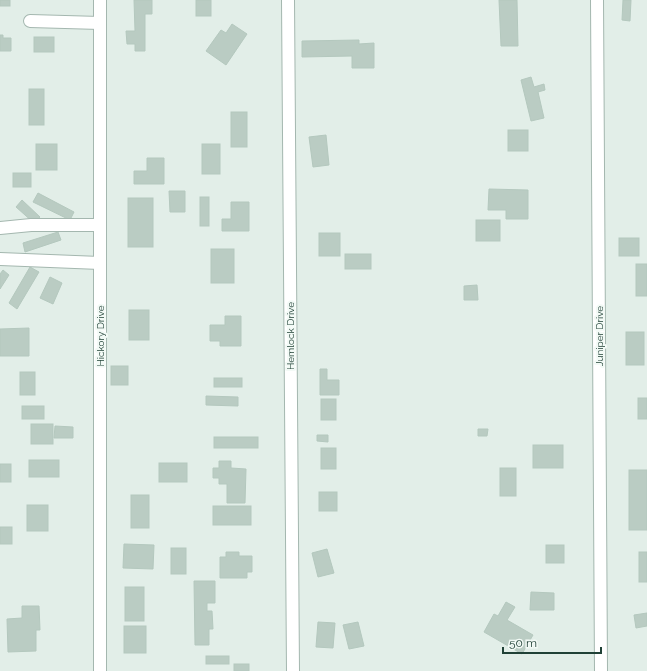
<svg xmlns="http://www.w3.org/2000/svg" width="647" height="671" viewBox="0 0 647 671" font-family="Raleway,sans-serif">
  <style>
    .building { fill: #baccc3; stroke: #b4c8be }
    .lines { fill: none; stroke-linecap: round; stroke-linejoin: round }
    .minor-casing { stroke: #a4b7af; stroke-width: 14 }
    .minor { stroke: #fff; stroke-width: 12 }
    .labels { text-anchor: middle; stroke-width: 4; stroke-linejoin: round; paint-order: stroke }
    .street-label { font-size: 10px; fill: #204136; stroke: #f3faf6 }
  </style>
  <rect width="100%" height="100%" fill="#e2eee8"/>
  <!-- building -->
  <g class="building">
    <rect x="0" y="0" width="10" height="6"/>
    <path d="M134,0H152V14H145V51H135V44H127L126,31H135Z"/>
    <rect x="196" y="0" width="15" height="16"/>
    <path d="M499,0H517L518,46H501Z"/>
    <path d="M623,0H631L630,21L622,20Z"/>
    <path d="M232,24L247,34L226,65L206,51L221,30L226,33Z"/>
    <path d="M0,35H3V38H11V51H0Z"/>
    <rect x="34" y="37" width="20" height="15"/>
    <path d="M359,40V44L374,43V68H352V56L302,57V41Z"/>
    <path d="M531,77L534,87L544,84L545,90L538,92L544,118L531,121L521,80Z"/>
    <rect x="29" y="89" width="15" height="36"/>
    <rect x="231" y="112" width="16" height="35"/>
    <rect x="508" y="130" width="20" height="21"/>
    <path d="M326,135L329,165L313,167L309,137Z"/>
    <rect x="36" y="144" width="21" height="26"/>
    <rect x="202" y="144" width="18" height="30"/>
    <path d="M147,158H164V184H134V171H147Z"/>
    <rect x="13" y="173" width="18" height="14"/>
    <path d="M489,189L528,190V219H506V210H488Z"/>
    <path d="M169,191H185V212H170Z"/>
    <path d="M38,193L74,212L70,220L33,202Z"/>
    <rect x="200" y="197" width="9" height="29"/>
    <rect x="128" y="198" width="25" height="49"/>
    <path d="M22,200L40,217L34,223L16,207Z"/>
    <path d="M231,202H249V231H222V219H231Z"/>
    <rect x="476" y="220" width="24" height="21"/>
    <path d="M58,232L61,240L25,252L23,243Z"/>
    <rect x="319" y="233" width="21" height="23"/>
    <rect x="619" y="238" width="20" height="18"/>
    <rect x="211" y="249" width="23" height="34"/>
    <rect x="345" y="254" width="26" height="15"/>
    <rect x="636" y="264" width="11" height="32"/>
    <path d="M30,267L39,272L17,309L9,303Z"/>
    <path d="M3,270L9,275L0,289V274Z"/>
    <path d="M50,277L62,283L53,304L40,298Z"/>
    <path d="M477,285L478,300H464V286Z"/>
    <rect x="129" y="310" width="20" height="30"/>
    <path d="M225,316H241V346H220V341H210V325H225Z"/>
    <path d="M29,328V356H0V329Z"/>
    <rect x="626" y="332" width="18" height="33"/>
    <rect x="111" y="366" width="17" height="19"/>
    <path d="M320,369H327V380H339V395H320Z"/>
    <rect x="20" y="372" width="15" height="23"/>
    <rect x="214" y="378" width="28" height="9"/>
    <path d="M206,396L238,397V406L206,405Z"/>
    <rect x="638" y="398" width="9" height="21"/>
    <rect x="321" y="399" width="15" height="21"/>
    <rect x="22" y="406" width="22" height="13"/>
    <rect x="31" y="424" width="22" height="20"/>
    <path d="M55,426L73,427V438H54Z"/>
    <path d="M478,429H488L487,436H478Z"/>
    <path d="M317,435H328V442L317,441Z"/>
    <rect x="214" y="437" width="44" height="11"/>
    <rect x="533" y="445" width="30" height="23"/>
    <rect x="321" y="448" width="15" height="21"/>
    <rect x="29" y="460" width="30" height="17"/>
    <path d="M219,461H231V468L246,469L245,503H227V484H219V478H213V468H219Z"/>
    <rect x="159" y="463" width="28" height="19"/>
    <rect x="0" y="464" width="11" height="18"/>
    <rect x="500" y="468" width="16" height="28"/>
    <rect x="629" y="470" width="18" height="60"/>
    <rect x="319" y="492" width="18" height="19"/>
    <rect x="131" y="495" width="18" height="33"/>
    <rect x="27" y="505" width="21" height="26"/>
    <rect x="213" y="506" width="38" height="19"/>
    <rect x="0" y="527" width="12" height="17"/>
    <path d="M124,544L154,545L153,569L123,568Z"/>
    <rect x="546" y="545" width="18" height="18"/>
    <rect x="171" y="548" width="15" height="26"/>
    <path d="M327,549L334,573L318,577L312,553Z"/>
    <path d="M226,552H239V556H252V572H247V578H220V557H226Z"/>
    <rect x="639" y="552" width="8" height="30"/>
    <path d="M194,581H215V603H207V611H212L213,629H209V645H195Z"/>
    <rect x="125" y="587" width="19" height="34"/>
    <path d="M531,592L554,593V610H530Z"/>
    <path d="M506,602L515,607L507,620L533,635L522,654L484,632L494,614L498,616Z"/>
    <path d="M22,606H39L40,630H36V651L8,652L7,619L22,618Z"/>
    <path d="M647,613V626L636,628L634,615Z"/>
    <path d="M318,622L335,623L333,648L316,647Z"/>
    <path d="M358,622L364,646L349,649L343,625Z"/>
    <rect x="124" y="626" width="22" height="27"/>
    <rect x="206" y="656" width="23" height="8"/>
    <rect x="234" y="664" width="15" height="7"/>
  </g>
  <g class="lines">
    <!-- minor casing -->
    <g class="minor-casing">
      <g id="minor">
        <path d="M100,0V671"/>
        <path d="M288,0L293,671"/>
        <path d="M597,0L601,671"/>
        <path d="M30,21L100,23"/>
        <path d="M0,228L31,225H100"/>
        <path d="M0,259L100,263"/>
      </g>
    </g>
    <!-- minor -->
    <use href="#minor" class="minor"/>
  </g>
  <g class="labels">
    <!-- street labels -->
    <g class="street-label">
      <text transform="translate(100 336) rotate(-90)" y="4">Hickory Drive</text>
      <text transform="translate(290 336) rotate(-90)" y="4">Hemlock Drive</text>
      <text transform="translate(599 336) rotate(-90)" y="4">Juniper Drive</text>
    </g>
  </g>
  <!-- scale -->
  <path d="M503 647v6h98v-6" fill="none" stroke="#204136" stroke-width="2"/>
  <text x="509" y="647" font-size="12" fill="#204136" stroke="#f3faf6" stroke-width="3" paint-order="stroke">50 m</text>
</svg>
